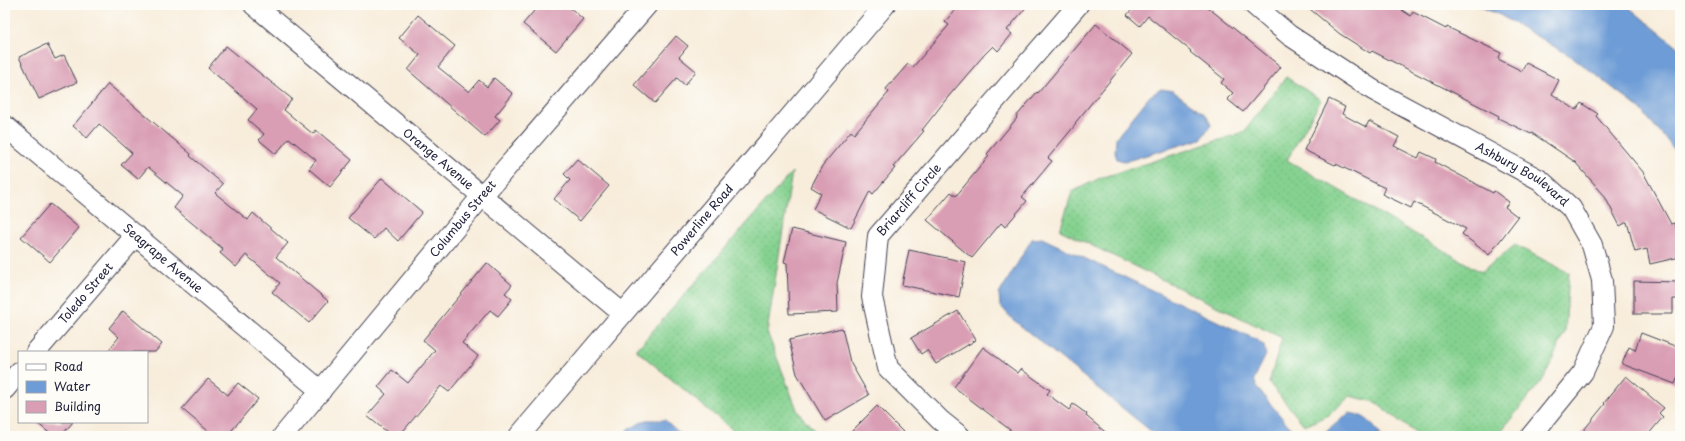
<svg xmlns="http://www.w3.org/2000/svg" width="1685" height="441" viewBox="0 0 1685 441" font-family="'Playpen Sans',sans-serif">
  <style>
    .grass { fill: url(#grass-dots); stroke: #547a66 }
    .water { fill: #6d9cd6; stroke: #485f88 }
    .building { fill: #d99db4 }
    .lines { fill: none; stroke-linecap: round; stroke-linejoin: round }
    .street-casing { stroke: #424053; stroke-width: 22 }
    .street { stroke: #fff; stroke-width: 20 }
    .labels { text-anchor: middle; stroke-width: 4; stroke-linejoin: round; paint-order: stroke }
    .street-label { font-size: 12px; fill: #22223b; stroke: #fdfcf7 }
  </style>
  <defs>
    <pattern id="grass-dots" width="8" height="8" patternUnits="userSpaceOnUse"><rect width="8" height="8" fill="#85d290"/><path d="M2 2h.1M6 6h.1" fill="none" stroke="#73b47d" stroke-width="1.8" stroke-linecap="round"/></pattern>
  </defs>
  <rect width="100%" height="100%" fill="#fdfcf7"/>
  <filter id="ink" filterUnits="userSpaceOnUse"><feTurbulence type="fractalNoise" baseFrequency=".025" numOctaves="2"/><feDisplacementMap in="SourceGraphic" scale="8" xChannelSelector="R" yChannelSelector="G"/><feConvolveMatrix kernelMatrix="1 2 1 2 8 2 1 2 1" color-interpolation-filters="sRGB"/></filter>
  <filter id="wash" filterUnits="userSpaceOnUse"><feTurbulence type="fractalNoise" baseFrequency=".012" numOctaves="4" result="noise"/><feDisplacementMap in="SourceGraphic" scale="16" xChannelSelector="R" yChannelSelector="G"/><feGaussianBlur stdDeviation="0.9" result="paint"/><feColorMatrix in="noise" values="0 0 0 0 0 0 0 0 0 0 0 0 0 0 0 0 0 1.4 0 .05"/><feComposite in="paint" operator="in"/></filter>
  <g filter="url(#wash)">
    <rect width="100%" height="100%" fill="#f8eddb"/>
    <!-- grass -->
    <g class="grass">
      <path d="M1286,77L1321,100L1287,160L1481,272L1515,245L1569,273L1565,332L1544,378L1497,436H1419L1375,402L1350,396L1329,415L1305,426L1269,383L1282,338L1060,230L1072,192L1098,179L1244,132Z"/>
      <path d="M792,172L767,332L798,412L819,436H740L636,350Z"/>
    </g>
    <!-- water -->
    <g class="water">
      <path d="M1476,5H1626L1680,49V159L1669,143L1640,109L1574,58L1500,15Z"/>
      <path d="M1161,89L1173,91L1206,115L1211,125L1201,139L1130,160L1123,161L1117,159L1115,153L1116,138L1150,96Z"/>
      <path d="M1042,238L1257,340L1264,346L1266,355L1254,379L1257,388L1294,432L1300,436H1157L1011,318L1000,305L999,294L1032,239Z"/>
      <path d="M1349,413C1366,415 1370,422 1380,434V436H1321Z"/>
      <path d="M646,420H665L683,436H623L627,430Z"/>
    </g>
    <g id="blocks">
      <!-- building -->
      <g class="building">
        <path d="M539,5H567L583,19L556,51L523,24Z"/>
        <path d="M959,5H1028L1007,30L1012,34L998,51L993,46L984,55L948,97L922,130L924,131L893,167L895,168L873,194L870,191L851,228L813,209L821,193L811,187L822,166L851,131L854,134L889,92L886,89L908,64L913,67L949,25L945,22Z"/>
        <path d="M1134,5H1205L1281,67L1243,112L1227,99L1233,93L1221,83L1224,79L1190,52L1191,51L1148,16L1140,26L1127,15L1135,6Z"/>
        <path d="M1305,5H1394L1411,16L1413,12L1446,29L1447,27L1501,53L1498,59L1522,71L1526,63L1559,80L1552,94L1576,110L1581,103L1598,114L1596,116L1643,172L1671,224L1675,223L1680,242V257L1650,264L1647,249L1635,252L1627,222L1620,226L1604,195L1575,162L1532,133L1531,134L1498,118L1499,116L1372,51L1370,53L1340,34Z"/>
        <path d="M418,15L455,46L438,67L469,92L479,80L487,87L494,78L513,94L495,116L500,120L485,137L408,70L420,55L399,38Z"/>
        <path d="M1096,24L1132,54L1075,123L1076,124L1048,158L1052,161L1022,197L1027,201L1005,227L1001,223L972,258L927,220L951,192L956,196L989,156L987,154L1017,118L1016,117L1037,92L1038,93Z"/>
        <path d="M676,36L688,46L679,57L696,71L685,85L677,78L655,103L634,85Z"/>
        <path d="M47,44L55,59L64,55L77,82L39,99L19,57Z"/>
        <path d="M226,46L292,99L284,110L313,134L316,130L352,160L330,187L309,169L316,160L289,138L276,154L259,140L264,134L248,120L257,109L208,68Z"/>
        <path d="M108,84L191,154L190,156L223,184L215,193L248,220L253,213L288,243L276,257L328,301L309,323L272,292L280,283L246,255L236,267L220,253L223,249L174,208L183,196L148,167L138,179L121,165L132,153L99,124L87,138L73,126Z"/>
        <path d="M1329,99L1345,107L1342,114L1366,127L1369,121L1399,137L1394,146L1418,158L1421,152L1436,159L1435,162L1493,193L1494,191L1509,202L1505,207L1518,217L1489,255L1462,234L1466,229L1414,202L1411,208L1382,194L1385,188L1336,164L1335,165L1304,150Z"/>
        <path d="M577,159L609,186L580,221L554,199L570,180L564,174Z"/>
        <path d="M382,178L422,212L398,241L384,228L374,239L348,218Z"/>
        <path d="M50,204L79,228L50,262L21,237Z"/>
        <path d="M792,229L846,242L837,283L838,312L789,314L787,263L784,262Z"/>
        <path d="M909,250L966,262L959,297L902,285Z"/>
        <path d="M487,263L512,285L505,293L512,299L498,316L490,310L462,343L478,356L449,392L441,386L399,436H392L367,416L386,394L378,387L392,370L408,383L435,350L423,340Z"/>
        <path d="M1634,281L1680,282V299H1673V314H1634Z"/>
        <path d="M123,311L162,344L155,352H107L119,337L109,328Z"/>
        <path d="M958,311L976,340L936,364L927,350L921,354L911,338Z"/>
        <path d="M842,328L850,362L869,395L825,421L797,374L789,340Z"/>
        <path d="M1641,333L1680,348V372L1675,384L1622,364L1629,347L1635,350Z"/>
        <path d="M983,347L1018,373L1021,369L1050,390L1047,394L1069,410L1073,404L1087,414L1086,416L1110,436H1018L954,387Z"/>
        <path d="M1626,376L1664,408L1659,413L1663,417L1647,436H1579L1605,404L1604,403Z"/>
        <path d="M208,379L228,395L238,383L258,399L227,436H214L182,409Z"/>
        <path d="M877,406L907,436H847Z"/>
        <path d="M36,422H73L61,436H53Z"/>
      </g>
    </g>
  </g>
  <g filter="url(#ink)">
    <use href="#blocks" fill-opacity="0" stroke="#424053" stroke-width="1"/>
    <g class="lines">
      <!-- street casing -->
      <g class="street-casing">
        <g id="street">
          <path id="s1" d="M254,5L622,313"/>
          <path id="s2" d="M1254,5L1289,35L1373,90L1540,180L1571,208L1592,245L1602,280L1604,326L1583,372L1531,436"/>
          <path id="s3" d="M5,126L321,391"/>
          <path id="s4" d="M36,352L136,235"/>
          <path d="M5,389L19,372"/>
          <path id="s5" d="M283,436L482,196L647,5"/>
          <path id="s6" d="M519,436L885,5"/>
          <path id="s7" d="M960,436L940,420L888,368L872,297L878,236L1078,5"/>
        </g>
      </g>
      <!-- street -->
      <use href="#street" class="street"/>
    </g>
  </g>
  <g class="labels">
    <!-- street labels -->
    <g class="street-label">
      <text dy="4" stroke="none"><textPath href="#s1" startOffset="240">Orange Avenue</textPath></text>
      <text dy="4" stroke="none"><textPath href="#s2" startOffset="318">Ashbury Boulevard</textPath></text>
      <text dy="4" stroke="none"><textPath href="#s7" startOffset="281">Briarcliff Circle</textPath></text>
      <text dy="4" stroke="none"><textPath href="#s5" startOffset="282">Columbus Street</textPath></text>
      <text dy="4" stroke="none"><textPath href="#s6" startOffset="283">Powerline Road</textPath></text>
      <text dy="4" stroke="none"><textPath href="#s3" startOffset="206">Seagrape Avenue</textPath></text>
      <text dy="4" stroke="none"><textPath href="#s4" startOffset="77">Toledo Street</textPath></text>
    </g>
  </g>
  <!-- margin -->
  <rect width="1685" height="441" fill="none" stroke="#fdfcf7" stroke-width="20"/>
  <!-- legend -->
  <rect x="18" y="351" width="130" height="72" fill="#fdfcf7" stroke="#a5a5ac"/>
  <rect x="26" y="364" width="20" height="6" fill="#ffffff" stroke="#a5a5ac"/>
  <text x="54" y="371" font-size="12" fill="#22223b">Road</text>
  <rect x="26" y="381" width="20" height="12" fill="#6d9cd6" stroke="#a5a5ac"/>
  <text x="54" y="391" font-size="12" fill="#22223b">Water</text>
  <rect x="26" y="401" width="20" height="12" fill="#d99db4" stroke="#a5a5ac"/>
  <text x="54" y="411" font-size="12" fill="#22223b">Building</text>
</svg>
